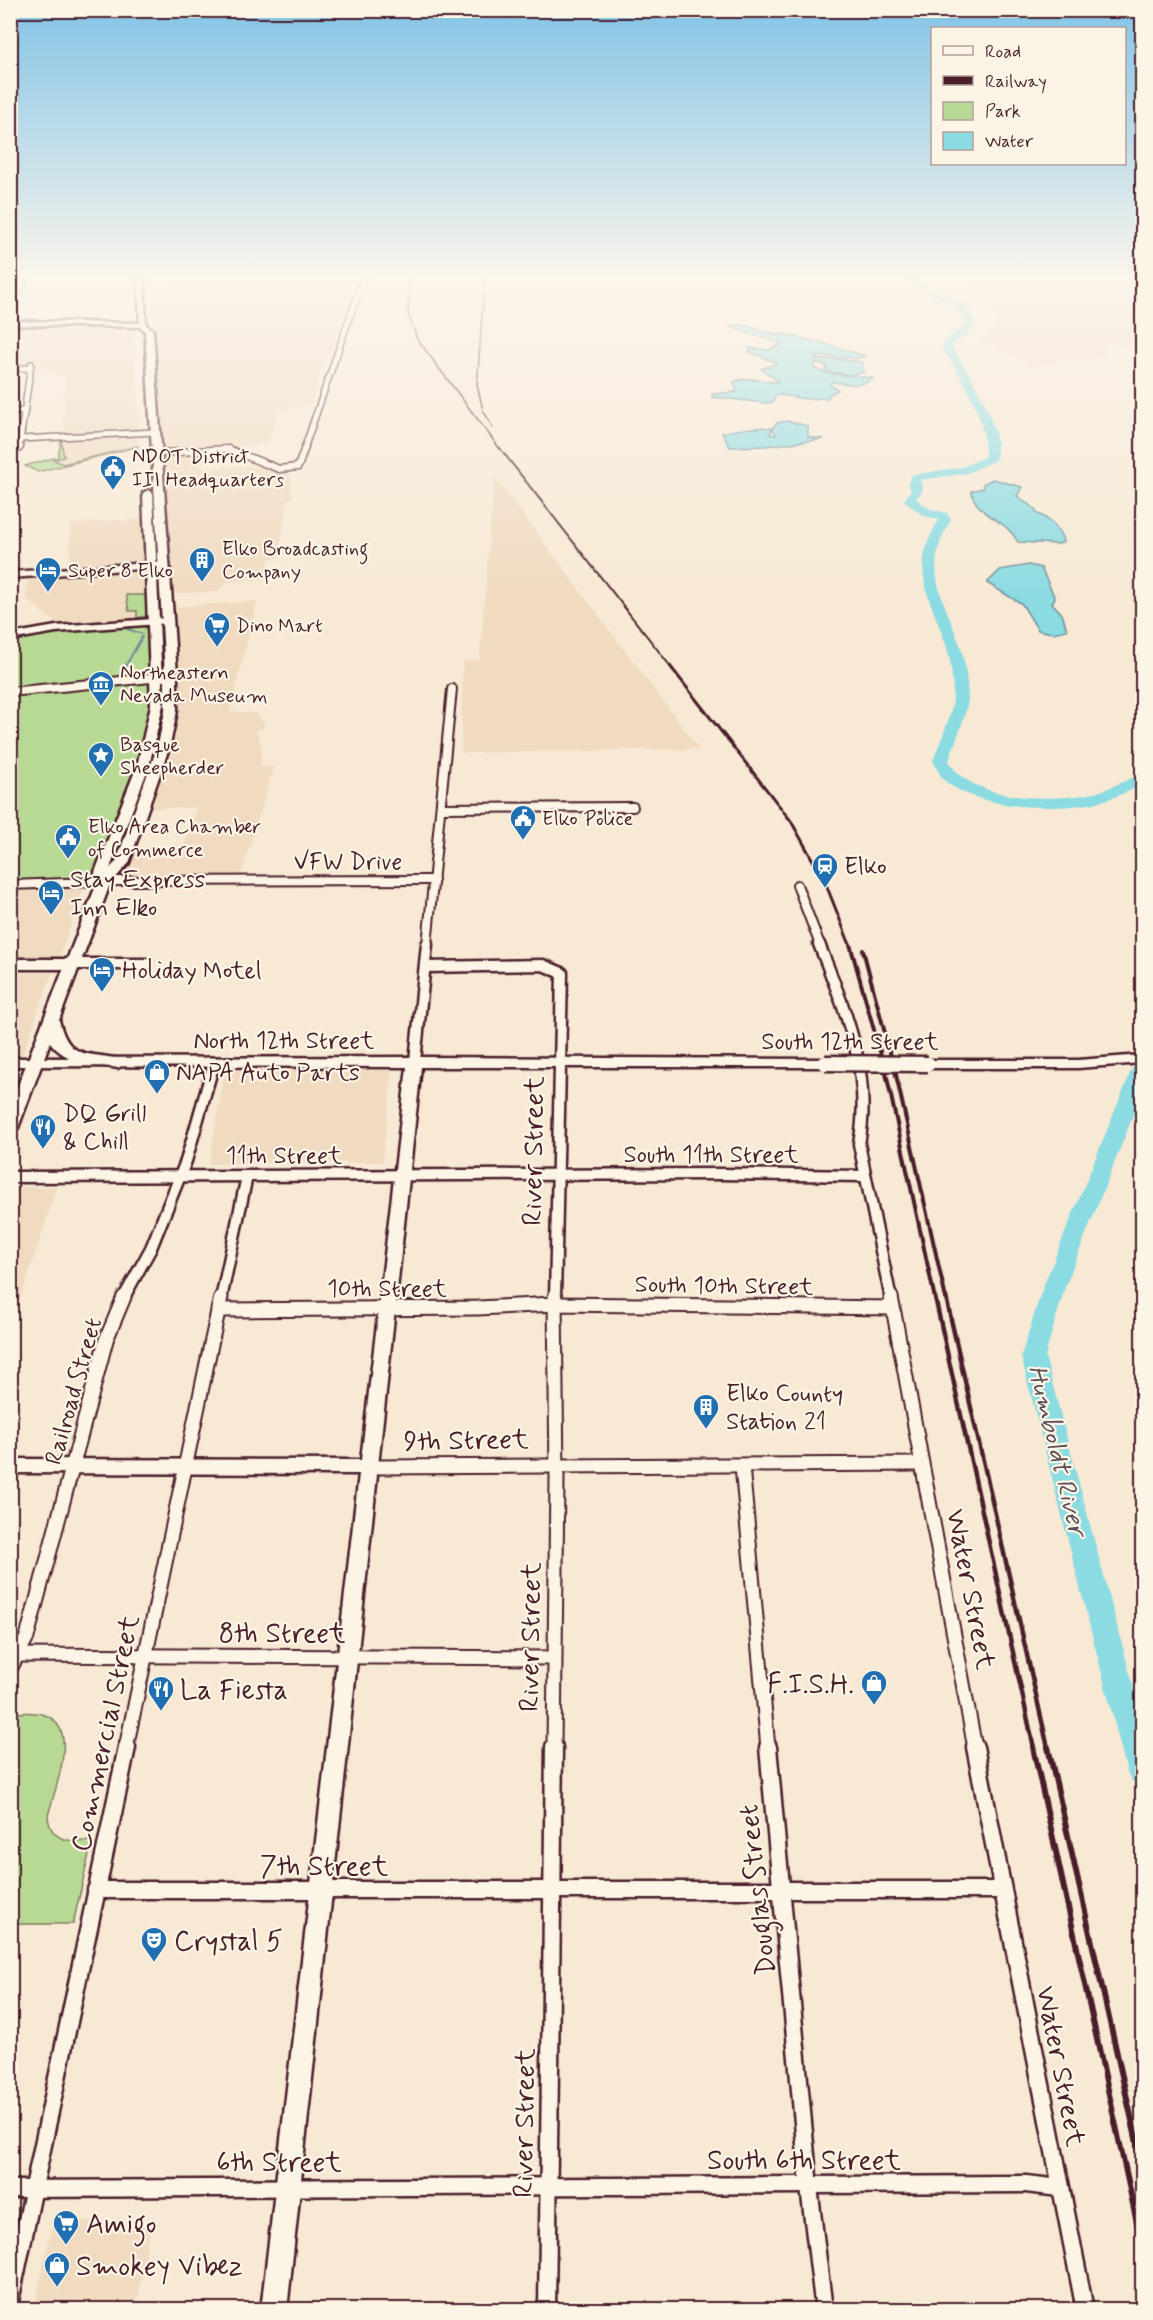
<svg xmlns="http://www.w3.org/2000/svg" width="1153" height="2320" viewBox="0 0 1153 2320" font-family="Mynerve,sans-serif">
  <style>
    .built { fill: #f0dac0 }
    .green { fill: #b7d993; stroke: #807c5f; stroke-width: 1.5 }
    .water { fill: #8adbe2; stroke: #709099; stroke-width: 1.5 }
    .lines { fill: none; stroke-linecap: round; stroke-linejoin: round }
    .stream-far1 { stroke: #709099; stroke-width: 2 }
    .stream { stroke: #709099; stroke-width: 3 }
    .river { fill: #8adbe2; fill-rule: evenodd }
    .street-far5-casing { stroke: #4a1f2b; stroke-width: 8 }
    .street-far4-casing { stroke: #4a1f2b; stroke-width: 9 }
    .street-far3-casing { stroke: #4a1f2b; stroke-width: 12 }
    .street-far2-casing { stroke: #4a1f2b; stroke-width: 15 }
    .street-far1-casing { stroke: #4a1f2b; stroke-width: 17 }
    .street-casing { stroke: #4a1f2b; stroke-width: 21 }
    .secondary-casing { stroke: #4a1f2b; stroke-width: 5 }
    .primary-casing { stroke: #4a1f2b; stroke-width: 5 }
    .highway-casing { stroke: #4a1f2b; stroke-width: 4 }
    .street-far5 { stroke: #fcf5e5; stroke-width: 5 }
    .street-far4 { stroke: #fcf5e5; stroke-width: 6 }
    .street-far3 { stroke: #fcf5e5; stroke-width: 8 }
    .street-far2 { stroke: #fcf5e5; stroke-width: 10 }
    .street-far1 { stroke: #fcf5e5; stroke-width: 13 }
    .street { stroke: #fcf5e5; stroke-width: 16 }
    .secondary { fill: #fcf5e5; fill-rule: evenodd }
    .primary { fill: #fcf5e5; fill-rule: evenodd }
    .highway { fill: #fcf5e5; fill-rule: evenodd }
    .rail-far5 { stroke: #4a1f2b; stroke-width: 1.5 }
    .rail-far4 { stroke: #4a1f2b; stroke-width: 2 }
    .rail-far3 { stroke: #4a1f2b; stroke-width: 3 }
    .rail-far2 { stroke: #4a1f2b; stroke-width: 4 }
    .rail-far1 { stroke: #4a1f2b; stroke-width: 4.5 }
    .rail { stroke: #4a1f2b; stroke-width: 6 }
    .secondary-bridge-casing { stroke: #4a1f2b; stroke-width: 19; stroke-linecap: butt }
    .secondary-bridge { stroke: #fcf5e5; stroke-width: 14 }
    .labels { text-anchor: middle; stroke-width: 4.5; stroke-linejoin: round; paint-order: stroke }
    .far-poi-label { font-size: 20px; fill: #4a1f2b; stroke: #fcf5e5; text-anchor: start }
    .street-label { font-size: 24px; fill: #4a1f2b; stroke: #fcf5e5 }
    .poi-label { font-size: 24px; fill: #4a1f2b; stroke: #fcf5e5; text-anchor: start }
    .water-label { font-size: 26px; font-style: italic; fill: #5a4e59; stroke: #fcf5e5 }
    .near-street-label { font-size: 28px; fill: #4a1f2b; stroke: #fcf5e5 }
    .near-poi-label { font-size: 28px; fill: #4a1f2b; stroke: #fcf5e5; text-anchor: start }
  </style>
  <rect width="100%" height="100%" fill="#f7e9d4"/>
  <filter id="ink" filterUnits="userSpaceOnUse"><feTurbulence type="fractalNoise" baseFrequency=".0167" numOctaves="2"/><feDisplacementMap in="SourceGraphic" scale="12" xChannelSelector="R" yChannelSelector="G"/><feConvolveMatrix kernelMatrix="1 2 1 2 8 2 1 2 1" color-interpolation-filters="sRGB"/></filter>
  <g filter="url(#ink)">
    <!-- built -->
    <g class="built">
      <path d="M315,276H354L340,327L327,360L323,364L312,403L278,412L269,441L256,446L162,449L156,364L158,358L155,357L154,339L163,337L153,335V285Z"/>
      <path d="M966,276H1142V355L1131,347L1113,341L1101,345L1107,355L1033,365L979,340L997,322Z"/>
      <path d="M20,326L126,329L135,332L139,429L63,433L64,377L11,356L10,331Z"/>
      <path d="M139,436V447L38,472L25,466L58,457L61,440Z"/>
      <path d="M210,453L212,458L200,459L203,468L261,465L291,476L293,497L288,500L278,558L269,559L266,578L226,582L218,591L172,594L162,456Z"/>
      <path d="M494,476L699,749L461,753L463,661L480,660Z"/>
      <path d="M143,519L145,561L69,567L71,523Z"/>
      <path d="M145,570L147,616L141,618L57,624L26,598L28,577Z"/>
      <path d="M257,601L230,711L256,714L264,723L263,728L256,730L262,749L260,767H274L241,874L175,875L174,878L127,876L126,874L136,848H183L197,808H149L170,752L177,714L173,607Z"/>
      <path d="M10,888H84L58,960L11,961Z"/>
      <path d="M10,973H52L22,1056H11Z"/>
      <path d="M225,1070H392L382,1162L209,1164Z"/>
      <path d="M11,1187H57L20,1300H11Z"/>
      <path d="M53,2221L151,2222L136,2309H34Z"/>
    </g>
    <!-- green -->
    <g class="green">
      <path d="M61,440L64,457L54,460L63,464L139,446L38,472L25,466L58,457Z"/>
      <path d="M126,595H146L147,616L137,618V611H129Z"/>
      <path d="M141,626L149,628L151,714L144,749L95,875L86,880H11V642L64,631Z"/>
      <path d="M18,1713C89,1705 58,1777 48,1816C50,1842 71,1842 92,1841L73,1924H11L10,1740Z"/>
    </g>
    <!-- water -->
    <g class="water">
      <path d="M739,325C752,326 762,332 770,333C805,337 830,345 865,356L858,358L816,356L818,358L815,360L835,359L862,362L864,372L851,375L825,371L827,365L816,363L814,368L825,373L873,378C862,388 845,383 831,382L830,385L838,390L830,394L828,398L806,399L779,395L775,396L773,402L765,403L712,397V394L737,392L734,382C752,373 766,386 779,381L761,369L776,364L775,362L749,352L751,350L750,348L768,350L783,344L730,327Z"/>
      <path d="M787,421L808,426V437L824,439L765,446L730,447L722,433C732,430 766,425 773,429L769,434L776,435L773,427L777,423Z"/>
      <path d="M993,479L1022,487L1017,496L1036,510V513C1048,518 1061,528 1063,542L1059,544L1018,542C1005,517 978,519 971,491L984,488L983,484Z"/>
      <path d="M1029,565L1041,568L1055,598L1052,603L1062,614L1067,630L1052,633L1038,630L1022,604L987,583L1000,570Z"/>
    </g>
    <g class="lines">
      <!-- stream-far1 -->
      <g class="stream-far1">
        <path d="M127,629L142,634"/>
        <path d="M125,667L142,637"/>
      </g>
      <!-- stream -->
      <path class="stream" d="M119,677L126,666"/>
      <!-- river -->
      <g class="river">
        <path d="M903,276C916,276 921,283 932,290C948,298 978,304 974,328L951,347C968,369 1006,432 995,460L968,473L920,480L923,490L916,499L930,509L947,513L951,520C921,569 943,597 960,645C965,660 967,680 968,695C969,711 954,744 949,761C970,802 1054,802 1094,793C1111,789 1125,779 1142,775V785C1127,792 1111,799 1094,803C1052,811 979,809 945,781C940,776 937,768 933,761C939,744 954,712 953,695C953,680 951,660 946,645C930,597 908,569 939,520L922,515L904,500L911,490L908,484L911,475L962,467L985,457C987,418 963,377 941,347L945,340L966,325C958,299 922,295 903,276Z"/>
        <path d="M1142,1063V1093L1065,1287L1045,1356L1142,1719V1784L1132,1781L1127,1772L1021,1356L1043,1287L1132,1069L1135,1065Z"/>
      </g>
      <!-- street-far5 casing -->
      <g class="street-far5-casing">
        <g id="street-far5">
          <path d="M10,369L29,368"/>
          <path d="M10,412L25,411"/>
          <path d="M21,439L155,432"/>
          <path d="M19,449L31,364"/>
          <path d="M304,449L364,276"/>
        </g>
      </g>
      <!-- street-far4 casing -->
      <g class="street-far4-casing">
        <g id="street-far4">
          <path d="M10,454L20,447"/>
          <path d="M146,454L228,449L279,469L298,467L305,447"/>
        </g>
      </g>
      <!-- street-far3 casing -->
      <g class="street-far3-casing">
        <g id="street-far3">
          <path d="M10,692L171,676"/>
          <path d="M441,808L633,807"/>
          <path d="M10,885L120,881L434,880"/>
          <path d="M797,885L820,945"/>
          <path d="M427,945L452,689"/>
        </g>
      </g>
      <!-- street-far2 casing -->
      <g class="street-far2-casing">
        <g id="street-far2">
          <path d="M819,944C844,1008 873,1073 859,1144L891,1299"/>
          <path d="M10,964H146"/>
          <path d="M425,967L543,965L562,973L555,1299"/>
          <path d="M415,1061L427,944"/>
          <path d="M10,1177L720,1174L864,1176"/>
          <path d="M123,1299L151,1248L186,1161L214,1063"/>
          <path d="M221,1299L247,1176"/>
        </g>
      </g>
      <!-- street-far1 casing -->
      <g class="street-far1-casing">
        <g id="street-far1">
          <path d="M891,1297L975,1748"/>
          <path d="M218,1310L478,1308L555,1304L893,1308"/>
          <path d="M742,1466L768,1748"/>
          <path d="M369,1467L921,1464"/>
          <path d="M14,1655L554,1658"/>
          <path d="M10,1669L27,1637L106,1340L124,1297"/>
          <path d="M126,1748L221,1297"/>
          <path d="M554,1748L557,1478L555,1297"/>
        </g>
      </g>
      <!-- street casing -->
      <g class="street-casing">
        <g id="street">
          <path d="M768,1747L809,2187L824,2310"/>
          <path d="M975,1747L1085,2310"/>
          <path d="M96,1890H1002"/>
          <path d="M10,2189L1026,2184L1060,2188"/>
          <path d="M10,2301L127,1747"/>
          <path d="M547,2310L554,1747"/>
        </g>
      </g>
      <!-- secondary casing -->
      <g class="secondary-casing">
        <g id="secondary">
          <path d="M138,276H144L146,325L143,327L140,325Z"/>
          <path d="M164,562L169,565L167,567L10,578V572Z"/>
          <path d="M167,618L170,619V623L56,632L10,640V634L56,626Z"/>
          <path d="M1142,1055V1063L1078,1068H928L921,1064L928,1060H1078Z"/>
          <path d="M415,1057L825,1059L832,1063L825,1067H421L287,2310H261L359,1474L10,1473V1459L361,1460L407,1067L10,1066V1058Z"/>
        </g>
      </g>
      <!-- primary casing -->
      <g class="primary-casing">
        <path id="primary" d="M10,321L143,323L153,330L177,675V711L170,745L129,863L110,884L59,1020C69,1062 89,1051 123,1060L126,1063L118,1068C94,1064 66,1064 50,1042L18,1128L10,1133V1106L97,883L95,872L137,766L151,705L143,493L148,490L153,493L163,705L149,766L110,868L116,862L158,745L165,711V675L145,331L141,327L10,325Z"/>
      </g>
      <!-- highway casing -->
      <g class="highway-casing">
        <path id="highway" d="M22,276H30L10,310V299Z"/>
      </g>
      <!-- street-far5 -->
      <use href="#street-far5" class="street-far5"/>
      <!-- street-far4 -->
      <use href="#street-far4" class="street-far4"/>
      <!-- street-far3 -->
      <use href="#street-far3" class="street-far3"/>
      <!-- street-far2 -->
      <use href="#street-far2" class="street-far2"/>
      <!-- street-far1 -->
      <use href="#street-far1" class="street-far1"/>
      <!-- street -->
      <use href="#street" class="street"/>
      <!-- secondary -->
      <use href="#secondary" class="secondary"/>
      <!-- primary -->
      <use href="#primary" class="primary"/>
      <!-- highway -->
      <use href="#highway" class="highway"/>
      <!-- rail-far5 -->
      <g class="rail-far5">
        <path d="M411,276L408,313L417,339L500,449"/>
        <path d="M485,276L477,385L483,410L493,428"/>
      </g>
      <!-- rail-far4 -->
      <path class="rail-far4" d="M499,447L671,667"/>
      <!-- rail-far3 -->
      <path class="rail-far3" d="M670,666L791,821L825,882L850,945"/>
      <!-- rail-far2 -->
      <g class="rail-far2">
        <path d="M850,944L886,1073L935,1299"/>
        <path d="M863,950L896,1075L946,1299"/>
      </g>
      <!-- rail-far1 -->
      <g class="rail-far1">
        <path d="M935,1297L1034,1748"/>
        <path d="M946,1297L1048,1748"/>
      </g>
      <!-- rail -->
      <g class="rail">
        <path d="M1033,1747L1142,2245"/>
        <path d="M1048,1747L1142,2165"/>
      </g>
      <!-- secondary-bridge casing -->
      <g class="secondary-bridge-casing">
        <path id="secondary-bridge" d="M825,1063L928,1064"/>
      </g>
      <!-- secondary-bridge -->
      <use href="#secondary-bridge" class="secondary-bridge"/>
    </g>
  </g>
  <!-- sky -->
  <linearGradient id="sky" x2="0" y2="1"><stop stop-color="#82c4e6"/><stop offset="0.46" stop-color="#fbf5ec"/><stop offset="1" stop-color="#fbf5ec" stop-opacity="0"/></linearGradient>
  <rect width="1153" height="601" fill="url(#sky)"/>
  <!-- icons -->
  <defs>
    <g id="civic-pin" transform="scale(1.35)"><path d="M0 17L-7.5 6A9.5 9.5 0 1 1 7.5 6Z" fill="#1f6fb2" stroke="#fcf5e5"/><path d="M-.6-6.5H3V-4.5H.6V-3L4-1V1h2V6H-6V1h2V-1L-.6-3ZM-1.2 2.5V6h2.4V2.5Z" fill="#fff"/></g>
    <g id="building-pin" transform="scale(1.35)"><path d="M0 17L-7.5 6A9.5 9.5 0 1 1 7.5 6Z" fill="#1f6fb2" stroke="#fcf5e5"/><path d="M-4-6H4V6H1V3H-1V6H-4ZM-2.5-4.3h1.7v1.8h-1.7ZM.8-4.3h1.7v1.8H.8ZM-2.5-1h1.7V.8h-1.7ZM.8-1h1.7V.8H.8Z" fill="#fff"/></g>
    <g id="hotel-pin" transform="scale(1.35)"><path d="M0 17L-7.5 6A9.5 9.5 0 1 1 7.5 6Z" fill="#1f6fb2" stroke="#fcf5e5"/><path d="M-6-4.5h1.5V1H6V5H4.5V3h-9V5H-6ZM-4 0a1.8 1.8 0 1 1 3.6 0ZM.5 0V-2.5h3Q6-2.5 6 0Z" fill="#fff"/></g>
    <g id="supermarket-pin" transform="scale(1.35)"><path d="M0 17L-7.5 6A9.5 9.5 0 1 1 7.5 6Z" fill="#1f6fb2" stroke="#fcf5e5"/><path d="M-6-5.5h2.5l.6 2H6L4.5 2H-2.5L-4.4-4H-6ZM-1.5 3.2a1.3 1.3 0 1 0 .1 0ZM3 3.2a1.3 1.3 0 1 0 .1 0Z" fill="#fff"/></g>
    <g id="museum-pin" transform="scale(1.35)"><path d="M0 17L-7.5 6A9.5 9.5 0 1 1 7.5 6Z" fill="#1f6fb2" stroke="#fcf5e5"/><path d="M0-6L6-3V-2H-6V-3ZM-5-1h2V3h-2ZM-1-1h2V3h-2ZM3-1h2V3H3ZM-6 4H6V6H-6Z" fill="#fff"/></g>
    <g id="sight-pin" transform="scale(1.35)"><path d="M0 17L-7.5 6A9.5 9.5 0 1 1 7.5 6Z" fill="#1f6fb2" stroke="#fcf5e5"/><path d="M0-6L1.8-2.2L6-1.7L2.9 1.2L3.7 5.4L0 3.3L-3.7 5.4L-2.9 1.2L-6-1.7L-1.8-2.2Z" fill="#fff"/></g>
    <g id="station-pin" transform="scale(1.35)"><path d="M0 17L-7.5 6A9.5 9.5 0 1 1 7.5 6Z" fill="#1f6fb2" stroke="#fcf5e5"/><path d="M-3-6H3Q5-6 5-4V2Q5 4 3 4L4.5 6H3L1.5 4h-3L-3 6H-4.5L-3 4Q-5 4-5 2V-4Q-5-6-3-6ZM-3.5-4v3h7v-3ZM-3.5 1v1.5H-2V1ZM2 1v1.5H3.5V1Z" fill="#fff"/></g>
    <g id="shop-pin" transform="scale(1.35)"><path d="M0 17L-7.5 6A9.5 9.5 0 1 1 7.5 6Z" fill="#1f6fb2" stroke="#fcf5e5"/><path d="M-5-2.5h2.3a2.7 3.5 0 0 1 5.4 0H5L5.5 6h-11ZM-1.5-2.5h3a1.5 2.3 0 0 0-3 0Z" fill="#fff"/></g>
    <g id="restaurant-pin" transform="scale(1.35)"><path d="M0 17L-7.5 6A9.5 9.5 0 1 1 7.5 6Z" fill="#1f6fb2" stroke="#fcf5e5"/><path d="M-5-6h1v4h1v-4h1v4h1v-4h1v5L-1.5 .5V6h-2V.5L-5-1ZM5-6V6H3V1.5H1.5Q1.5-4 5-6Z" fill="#fff"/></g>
    <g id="theatre-pin" transform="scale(1.35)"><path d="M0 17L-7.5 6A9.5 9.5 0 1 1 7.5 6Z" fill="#1f6fb2" stroke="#fcf5e5"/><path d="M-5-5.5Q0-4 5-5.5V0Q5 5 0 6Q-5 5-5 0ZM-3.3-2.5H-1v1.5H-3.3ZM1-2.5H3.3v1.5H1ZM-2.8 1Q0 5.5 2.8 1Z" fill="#fff"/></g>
  </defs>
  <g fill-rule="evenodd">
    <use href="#civic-pin" x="113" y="468"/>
    <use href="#building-pin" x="202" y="560"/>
    <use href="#hotel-pin" x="48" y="570"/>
    <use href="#supermarket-pin" x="217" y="625"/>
    <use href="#museum-pin" x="101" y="684"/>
    <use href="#sight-pin" x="101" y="755"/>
    <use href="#civic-pin" x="523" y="818"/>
    <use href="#civic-pin" x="68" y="837"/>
    <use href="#station-pin" x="825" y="866"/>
    <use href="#hotel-pin" x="51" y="893"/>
    <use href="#hotel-pin" x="102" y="970"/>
    <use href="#shop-pin" x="157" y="1072"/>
    <use href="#restaurant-pin" x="43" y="1127"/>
    <use href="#building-pin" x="706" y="1407"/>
    <use href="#shop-pin" x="874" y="1683"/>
    <use href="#restaurant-pin" x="161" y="1689"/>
    <use href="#theatre-pin" x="154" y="1940"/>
    <use href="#supermarket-pin" x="66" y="2223"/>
    <use href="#shop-pin" x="57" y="2265"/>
  </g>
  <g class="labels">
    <!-- far-poi labels -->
    <g class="far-poi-label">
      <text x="132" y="463">NDOT District<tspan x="132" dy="23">III Headquarters</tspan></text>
      <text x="222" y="555">Elko Broadcasting<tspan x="222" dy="23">Company</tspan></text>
      <text x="68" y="577">Super 8 Elko</text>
      <text x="236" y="632">Dino Mart</text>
      <text x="120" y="679">Northeastern<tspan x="120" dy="23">Nevada Museum</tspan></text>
      <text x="120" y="751">Basque<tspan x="120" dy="23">Sheepherder</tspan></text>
      <text x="542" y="825">Elko Police</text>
      <text x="88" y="833">Elko Area Chamber<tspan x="88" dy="23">of Commerce</tspan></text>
    </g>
    <!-- street labels -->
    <g class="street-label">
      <text x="348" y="869">VFW Drive</text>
      <text x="284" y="1048">North 12th Street</text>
      <text x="850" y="1049">South 12th Street</text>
      <text x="711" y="1162">South 11th Street</text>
      <text x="284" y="1163">11th Street</text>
      <text transform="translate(724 1285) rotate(1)" y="8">South 10th Street</text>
      <text x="387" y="1296">10th Street</text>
      <text transform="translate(73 1391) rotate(-74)" y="8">Railroad Street</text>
    </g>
    <!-- poi labels -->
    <g class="poi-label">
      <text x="844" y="874">Elko</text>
      <text x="70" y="887">Stay Express<tspan x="70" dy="28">Inn Elko</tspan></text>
      <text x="122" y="978">Holiday Motel</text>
      <text x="176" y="1080">NAPA Auto Parts</text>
      <text x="63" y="1121">DQ Grill<tspan x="63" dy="28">&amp; Chill</tspan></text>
      <text x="726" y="1401">Elko County<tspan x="726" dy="28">Station 21</tspan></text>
    </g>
    <!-- water labels -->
    <g class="water-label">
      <text transform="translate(1058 1450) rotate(76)" y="9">Humboldt River</text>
    </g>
    <!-- near-street labels -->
    <g class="near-street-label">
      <text transform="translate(532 1151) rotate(-89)" y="10">River Street</text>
      <text transform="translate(466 1439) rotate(-1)" y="10">9th Street</text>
      <text transform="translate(972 1589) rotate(79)" y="10">Water Street</text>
      <text x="282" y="1642">8th Street</text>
      <text transform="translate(529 1637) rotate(-89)" y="10">River Street</text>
      <text transform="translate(104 1733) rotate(-78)" y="10">Commercial Street</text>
      <text x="324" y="1875">7th Street</text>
      <text transform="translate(756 1890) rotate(-96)" y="10">Douglas Street</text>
      <text transform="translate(1062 2066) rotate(79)" y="10">Water Street</text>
      <text transform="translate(523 2123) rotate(-89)" y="10">River Street</text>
      <text x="804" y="2169">South 6th Street</text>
      <text x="279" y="2171">6th Street</text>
    </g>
    <!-- near-poi labels -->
    <g class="near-poi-label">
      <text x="854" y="1693" text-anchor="end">F.I.S.H.</text>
      <text x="180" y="1699">La Fiesta</text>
      <text x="174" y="1950">Crystal 5</text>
      <text x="86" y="2233">Amigo</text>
      <text x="76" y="2275">Smokey Vibez</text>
    </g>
  </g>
  <!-- margin -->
  <rect width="1153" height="2320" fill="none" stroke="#fcf5e5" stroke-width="36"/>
  <rect x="18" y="18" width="1117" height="2284" fill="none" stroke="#4a1f2b" stroke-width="2" filter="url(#ink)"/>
  <!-- legend -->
  <rect x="931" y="27" width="195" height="138" fill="#fcf5e5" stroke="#b59f9b" stroke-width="1.5"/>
  <rect x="943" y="46" width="30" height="9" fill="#fcf5e5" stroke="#b59f9b" stroke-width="1.5"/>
  <text x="985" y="57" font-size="18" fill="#4a1f2b">Road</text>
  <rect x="943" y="76" width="30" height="9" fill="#4a1f2b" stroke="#b59f9b" stroke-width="1.5"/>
  <text x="985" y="87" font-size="18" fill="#4a1f2b">Railway</text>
  <rect x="943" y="102" width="30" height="18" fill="#b7d993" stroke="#b59f9b" stroke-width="1.5"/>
  <text x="985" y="117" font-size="18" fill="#4a1f2b">Park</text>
  <rect x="943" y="132" width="30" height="18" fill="#8adbe2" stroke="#b59f9b" stroke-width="1.5"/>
  <text x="985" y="147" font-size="18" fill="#4a1f2b">Water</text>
</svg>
